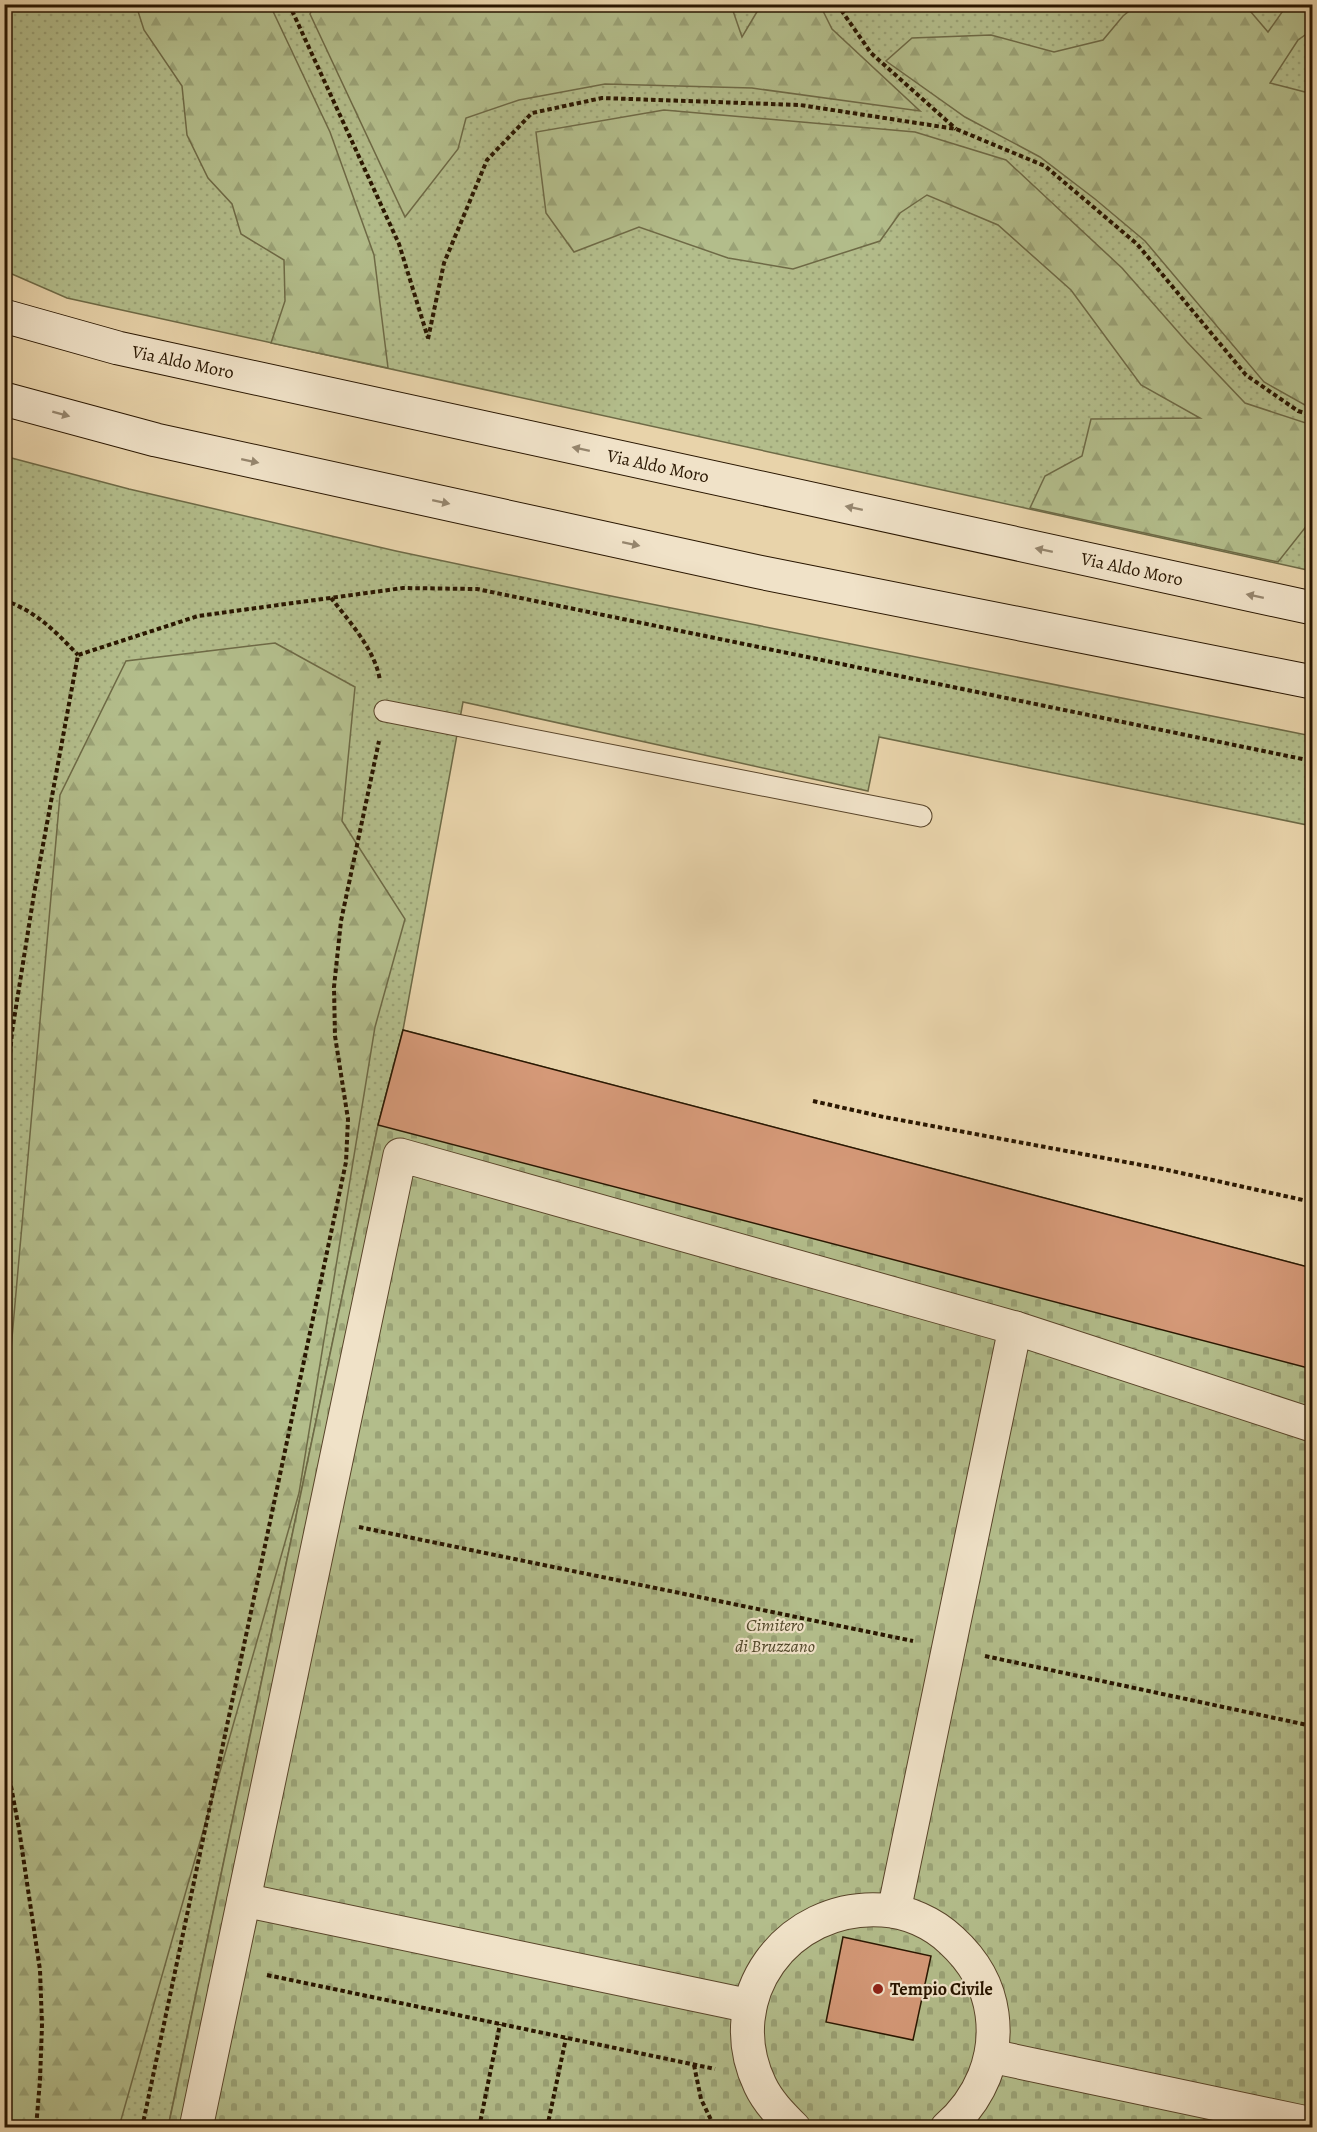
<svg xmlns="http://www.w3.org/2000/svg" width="1317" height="2132" viewBox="0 0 1317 2132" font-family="Alegreya,serif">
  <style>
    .green { fill: url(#green-dots); stroke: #6e6a46; stroke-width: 1.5 }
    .forest { fill: url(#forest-firs); stroke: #6e6a46; stroke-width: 1.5 }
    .cemetery { fill: url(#cemetery-stones); stroke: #6e6a46; stroke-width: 1.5 }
    .building { fill: #d59978; stroke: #291600; stroke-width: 1.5 }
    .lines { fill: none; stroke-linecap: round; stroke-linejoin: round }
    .lane-casing { stroke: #59452a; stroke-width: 23 }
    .street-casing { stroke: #59452a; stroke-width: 35 }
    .secondary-casing { stroke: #291600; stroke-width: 35 }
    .path { stroke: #291600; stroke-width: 4; stroke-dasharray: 4.5 3; stroke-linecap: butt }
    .lane { stroke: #f0e2c8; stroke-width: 21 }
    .street { stroke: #f0e2c8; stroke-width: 33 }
    .secondary { stroke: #f0e2c8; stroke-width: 33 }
    .oneway { fill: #96866e }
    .poi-dot { fill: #8f2418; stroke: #f0e2c8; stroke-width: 2 }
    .labels { text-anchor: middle; stroke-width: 4.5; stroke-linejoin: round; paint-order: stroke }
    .street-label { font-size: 18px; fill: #291600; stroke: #f0e2c8 }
    .park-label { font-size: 18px; font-style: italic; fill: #52482a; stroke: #f0e2c8 }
    .poi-label { font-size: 18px; font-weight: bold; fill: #291600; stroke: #f0e2c8; text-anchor: start }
  </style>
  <defs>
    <pattern id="green-dots" width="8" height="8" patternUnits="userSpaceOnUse" patternTransform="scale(1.5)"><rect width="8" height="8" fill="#b3bd8b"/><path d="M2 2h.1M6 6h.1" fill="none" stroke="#9aa276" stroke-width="1.8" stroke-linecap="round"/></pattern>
    <pattern id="forest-firs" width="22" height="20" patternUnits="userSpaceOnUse" patternTransform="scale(1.5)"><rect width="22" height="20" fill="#b3bd8b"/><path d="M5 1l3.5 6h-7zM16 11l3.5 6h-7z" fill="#9aa276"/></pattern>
    <pattern id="cemetery-stones" width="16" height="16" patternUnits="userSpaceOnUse" patternTransform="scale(1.5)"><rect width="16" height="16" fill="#b3bd8b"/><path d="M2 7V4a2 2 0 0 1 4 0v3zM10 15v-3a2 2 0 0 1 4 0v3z" fill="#9aa276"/></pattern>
  </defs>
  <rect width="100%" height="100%" fill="#e8d3aa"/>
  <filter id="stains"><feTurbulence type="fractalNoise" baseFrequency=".00333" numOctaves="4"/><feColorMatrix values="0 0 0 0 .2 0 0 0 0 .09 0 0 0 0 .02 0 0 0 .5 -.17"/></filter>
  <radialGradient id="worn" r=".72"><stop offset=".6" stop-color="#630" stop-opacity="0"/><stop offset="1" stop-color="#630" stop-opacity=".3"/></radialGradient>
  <!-- green -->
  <g class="green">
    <path d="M5,5H1312V571L67,298L5,271Z"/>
    <path d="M4,456L129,489L396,551L601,594L1312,736V826L879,737L868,791L463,702L403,1030L378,1125L168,2127H5Z"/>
  </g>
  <!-- forest -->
  <g class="forest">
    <path d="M315,4L731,5L742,37L761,5H820L832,29L920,111L752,88L605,84L519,100L466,118L458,149L405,217L310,14Z"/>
    <path d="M1138,4L1245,5L1268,32L1285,8L1284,5H1312V30L1298,40L1270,83L1305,92L1312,97V409L1264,382L1145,241L1095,199L1040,157L965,117L886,61L912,38L991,35L1054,52L1103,40L1123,16Z"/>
    <path d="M136,5H270L330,132L374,255L388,368L271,343L285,301L284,260L241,234L232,204L208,178L187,135L182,86L144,30Z"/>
    <path d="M664,110L915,132L1006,160L1122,268L1187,342L1245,403L1312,425V519L1278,562L1030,508L1045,476L1082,456L1091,419L1200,418L1141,385L1071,290L998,225L927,195L900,213L880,241L793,269L728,258L639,227L574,252L546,213L536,132Z"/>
    <path d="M275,643L355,687L342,821L405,919L375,1027L299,1493L119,2127H5L4,1659L10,1657L4,1607L5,1417L60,795L126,661Z"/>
  </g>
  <!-- cemetery -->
  <path class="cemetery" d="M403,1030L1312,1268V2127L168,2128L378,1125Z"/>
  <!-- building -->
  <g class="building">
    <path d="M403,1030L1312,1268V1369L378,1125Z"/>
    <path d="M843,1937L931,1956L913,2040L826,2022Z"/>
  </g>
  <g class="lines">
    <!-- lane casing -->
    <g class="lane-casing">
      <path id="lane" d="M385,711L921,816"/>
    </g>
    <!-- street casing -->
    <g class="street-casing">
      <g id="street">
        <path d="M244,1900L750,2006"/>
        <path d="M894,1911L1015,1328"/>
        <path d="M991,2056L1312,2124"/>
        <path d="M196,2128L400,1155L1015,1328L1312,1425"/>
        <path d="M794,2128C781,2115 768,2102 760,2085C718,1997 787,1904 882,1910C907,1911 933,1923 951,1940C973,1960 988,1984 992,2014C998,2058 980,2099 947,2128"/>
      </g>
    </g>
    <!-- secondary casing -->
    <g class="secondary-casing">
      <g id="secondary">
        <path d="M4,316L118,348L1312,608"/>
        <path d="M4,399L156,440L759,572L1312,682"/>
      </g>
    </g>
    <!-- path -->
    <g class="path">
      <path d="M289,4L399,244L428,338"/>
      <path d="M837,4L871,53L956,129"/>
      <path d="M428,339L444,263L487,160L532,113L602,98L800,105L956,129L1045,166L1137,244L1246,375L1298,411L1312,415"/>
      <path d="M331,598C349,621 376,651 380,681"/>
      <path d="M4,600C37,612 55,631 78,655"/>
      <path d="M813,1101L884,1117L1163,1169L1312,1202"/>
      <path d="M4,1121L12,1032L34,894L78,655L198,616L403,588L477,589L1312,761"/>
      <path d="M359,1527L913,1641"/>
      <path d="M985,1656L1312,1726"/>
      <path d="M4,1749L19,1829L40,1970L42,2025L40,2080L36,2128"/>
      <path d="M267,1975L715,2069"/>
      <path d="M694,2065L701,2099L715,2128"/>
      <path d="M142,2128L346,1162L348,1119L335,1036L334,987L341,921L379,741"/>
      <path d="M479,2128L500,2024"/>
      <path d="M547,2128L566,2038"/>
    </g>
    <!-- lane -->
    <use href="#lane" class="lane"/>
    <!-- street -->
    <use href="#street" class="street"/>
    <!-- secondary -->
    <use href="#secondary" class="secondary"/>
  </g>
  <!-- one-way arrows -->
  <defs><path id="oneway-solid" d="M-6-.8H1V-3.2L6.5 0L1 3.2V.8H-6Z" transform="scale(1.5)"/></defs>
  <g class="oneway">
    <use href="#oneway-solid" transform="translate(61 414) rotate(15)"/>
    <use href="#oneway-solid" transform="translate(581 449) rotate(-168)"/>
    <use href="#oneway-solid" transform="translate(250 461) rotate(12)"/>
    <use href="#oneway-solid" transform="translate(441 502) rotate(12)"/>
    <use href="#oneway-solid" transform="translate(854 508) rotate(-168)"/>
    <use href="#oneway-solid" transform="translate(631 544) rotate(12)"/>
    <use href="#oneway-solid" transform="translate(1044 550) rotate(-168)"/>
    <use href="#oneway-solid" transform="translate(1255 596) rotate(-168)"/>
  </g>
  <!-- markers -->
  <circle class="poi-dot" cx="878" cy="1989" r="6"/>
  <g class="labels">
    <!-- street labels -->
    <g class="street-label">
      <text transform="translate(183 362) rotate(12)" y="6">Via Aldo Moro</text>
      <text transform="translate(658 466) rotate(12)" y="6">Via Aldo Moro</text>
      <text transform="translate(1132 569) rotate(12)" y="6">Via Aldo Moro</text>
    </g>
    <!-- park labels -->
    <g class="park-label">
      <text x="775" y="1631">Cimitero<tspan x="775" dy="21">di Bruzzano</tspan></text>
    </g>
    <!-- poi labels -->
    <g class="poi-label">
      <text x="890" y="1995">Tempio Civile</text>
    </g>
  </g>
  <!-- margin -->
  <rect width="1317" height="2132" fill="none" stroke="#e8d3aa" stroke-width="24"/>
  <rect x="6" y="6" width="1305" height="2120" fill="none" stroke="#291600" stroke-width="3"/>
  <rect x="12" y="12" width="1293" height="2108" fill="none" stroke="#291600" stroke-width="1.5"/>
  <rect width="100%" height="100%" filter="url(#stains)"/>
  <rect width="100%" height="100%" fill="url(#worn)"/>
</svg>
